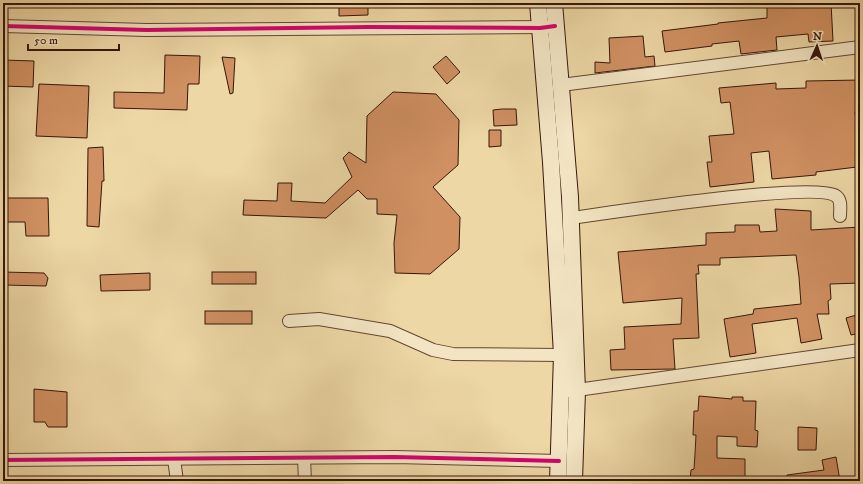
<svg xmlns="http://www.w3.org/2000/svg" width="863" height="484" viewBox="0 0 863 484" font-family="'IM FELL DW Pica',serif">
  <style>
    .building { fill: #d09062; stroke: #36160a }
    .lines { fill: none; stroke-linecap: round; stroke-linejoin: round }
    .minor-casing { stroke: #644631; stroke-width: 14 }
    .secondary-casing { stroke: #36160a; stroke-width: 18 }
    .minor { stroke: #f3e5c4; stroke-width: 12 }
    .secondary { stroke: #f3e5c4; stroke-width: 16 }
    .cycleway-casing { stroke: #f3e5c4; stroke-width: 6 }
    .cycleway { stroke: #d6006c; stroke-width: 4 }
  </style>
  <rect width="100%" height="100%" fill="#edd7a5"/>
  <filter id="stains"><feTurbulence type="fractalNoise" baseFrequency=".005" numOctaves="4"/><feColorMatrix values="0 0 0 0 .2 0 0 0 0 .09 0 0 0 0 .02 0 0 0 .5 -.17"/></filter>
  <radialGradient id="worn" r=".72"><stop offset=".6" stop-color="#630" stop-opacity="0"/><stop offset="1" stop-color="#630" stop-opacity=".3"/></radialGradient>
  <!-- building -->
  <g class="building">
    <path d="M339,3H368V15L339,16Z"/>
    <path d="M767,3H831L833,41L809,42L808,34L776,37L777,50L741,54L739,41L712,44V46L665,52L662,31L718,24V23L767,18Z"/>
    <path d="M643,36L645,57L654,56L655,66L595,73V62L610,63L609,38Z"/>
    <path d="M165,55L200,56L199,84H188L187,110L114,108V92L164,93Z"/>
    <path d="M446,56L460,72L447,84L433,67Z"/>
    <path d="M222,57L235,58L233,93L230,94Z"/>
    <path d="M3,60L34,61L33,87L3,86Z"/>
    <path d="M860,80V111L855,112L858,136L857,167L816,172V175L772,179L769,151L751,153L754,182L710,187L707,162H712L709,136L734,134L730,102L721,103L719,88L776,83V89L806,88V81Z"/>
    <path d="M39,84L89,86L87,138L36,136Z"/>
    <path d="M393,92L436,94L459,120L458,165L433,187L460,217L459,249L430,274L395,273L394,243L397,215L377,214V199H367L358,190L326,218L243,215L244,200L277,201L278,183H292L291,201L325,203L352,177L343,158L349,152L366,163L367,116Z"/>
    <path d="M502,109H516L517,125L494,126L493,110Z"/>
    <path d="M489,130H501V146L489,147Z"/>
    <path d="M103,147L104,181H102L99,227L87,226L88,148Z"/>
    <path d="M3,198H48L49,236H26L25,222H3Z"/>
    <path d="M775,209L811,211V230L860,227V283L830,284L831,299L828,301L829,314H817L822,339L801,343L797,318L752,324L756,353L730,357L724,319L753,314L754,309L801,304L799,277L796,255L720,258V265H698L699,274H696L699,338L673,339L675,369L611,370L610,350L625,349L624,327L681,324L682,298L623,303L618,252L706,245V233L735,232V225H759L760,232L777,231Z"/>
    <path d="M3,272L44,273L48,278L46,286L3,285Z"/>
    <rect x="212" y="272" width="44" height="12"/>
    <path d="M150,273V290L101,291L100,275Z"/>
    <rect x="205" y="311" width="47" height="13"/>
    <path d="M860,314V333L851,335L846,318Z"/>
    <path d="M34,389L67,392V427H48L45,422H34Z"/>
    <path d="M699,396L732,399V397H743V401H756L755,430L758,431L757,447L737,446V437L717,436V458L745,459V481H690L691,470L694,469L695,454L696,435H693L694,411H698Z"/>
    <path d="M798,427L817,428L816,450H798Z"/>
    <path d="M836,457L840,481H787V475L824,470L822,460Z"/>
  </g>
  <g class="lines">
    <!-- minor casing -->
    <g class="minor-casing">
      <g id="minor">
        <path d="M3,26L147,30L548,27"/>
        <path d="M561,85L860,47"/>
        <path d="M571,218C608,213 815,181 836,196C842,200 840,209 840,216"/>
        <path d="M289,321L319,319L390,331L433,350L453,354L562,355"/>
        <path d="M570,391L860,350"/>
        <path d="M304,458L305,481"/>
        <path d="M174,459L177,481"/>
        <path d="M3,460L395,457L559,461"/>
      </g>
    </g>
    <!-- secondary casing -->
    <g class="secondary-casing">
      <g id="secondary">
        <path d="M538,3L551,162L562,355L558,481"/>
        <path d="M554,3L570,197L577,391L574,481"/>
      </g>
    </g>
    <!-- minor -->
    <use href="#minor" class="minor"/>
    <!-- secondary -->
    <use href="#secondary" class="secondary"/>
    <!-- cycleway casing -->
    <g class="cycleway-casing">
      <g id="cycleway">
        <path d="M3,26L147,30L369,27L540,28L555,26"/>
        <path d="M3,460L395,457L559,461"/>
      </g>
    </g>
    <!-- cycleway -->
    <use href="#cycleway" class="cycleway"/>
  </g>
  <!-- margin -->
  <rect width="863" height="484" fill="none" stroke="#edd7a5" stroke-width="16"/>
  <rect x="4" y="4" width="855" height="476" fill="none" stroke="#36160a" stroke-width="2"/>
  <rect x="8" y="8" width="847" height="468" fill="none" stroke="#36160a"/>
  <!-- north arrow -->
  <g transform="translate(817 46) rotate(3)" stroke="#f3e5c4" stroke-width="3" paint-order="stroke">
  <path d="M0-3L7 15L0 10L-7 15Z" fill="#36160a"/>
  <text y="-6" font-size="11" font-weight="bold" text-anchor="middle" fill="#36160a">N</text>
  </g>
  <!-- scale -->
  <path d="M28 44v6h91v-6" fill="none" stroke="#36160a" stroke-width="2"/>
  <text x="34" y="44" font-size="12" fill="#36160a" stroke="#f3e5c4" stroke-width="3" paint-order="stroke">50 m</text>
  <rect width="100%" height="100%" filter="url(#stains)"/>
  <rect width="100%" height="100%" fill="url(#worn)"/>
</svg>
